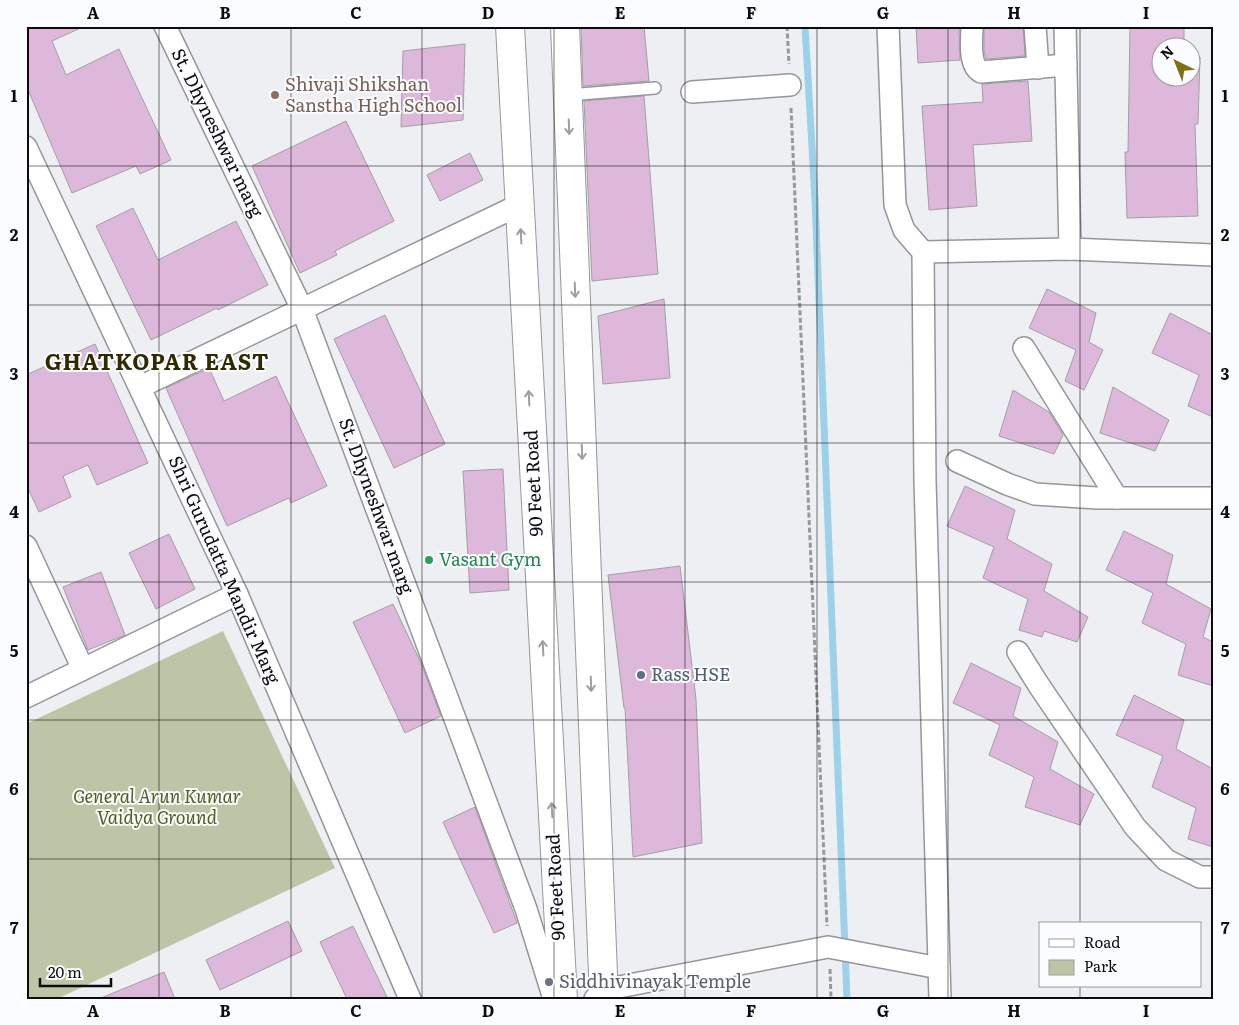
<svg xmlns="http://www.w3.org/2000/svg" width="1239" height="1025" viewBox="0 0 1239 1025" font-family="Literata,serif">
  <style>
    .green { fill: #bcc6a6 }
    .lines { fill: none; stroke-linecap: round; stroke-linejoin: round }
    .stream { stroke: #9dd0e9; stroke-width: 7 }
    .building { fill: #deb8da; stroke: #a2a0a2 }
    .lane-casing { stroke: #959699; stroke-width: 14 }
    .street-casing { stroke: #959699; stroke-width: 24 }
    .secondary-casing { stroke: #959699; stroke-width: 30 }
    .path { stroke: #98989b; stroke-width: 3; stroke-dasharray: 5 2.5; stroke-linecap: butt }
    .lane { stroke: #fff; stroke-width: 11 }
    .street { stroke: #fff; stroke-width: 21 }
    .secondary { stroke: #fff; stroke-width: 28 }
    .oneway { stroke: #9e9e9e }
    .grid { fill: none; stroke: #0c0c0d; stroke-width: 1; stroke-opacity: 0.55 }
    .education-dot { fill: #8d6e63; stroke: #fbfcff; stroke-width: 2 }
    .leisure-dot { fill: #2e9e5b; stroke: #fbfcff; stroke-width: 2 }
    .service-dot { fill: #5c6f8a; stroke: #fbfcff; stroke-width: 2 }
    .worship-dot { fill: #6b7280; stroke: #fbfcff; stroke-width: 2 }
    .labels { text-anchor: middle; stroke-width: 4; stroke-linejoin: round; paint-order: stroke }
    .education-label { font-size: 18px; fill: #785e54; stroke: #fbfcff; text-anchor: start }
    .street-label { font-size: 18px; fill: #0c0c0d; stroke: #fbfcff }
    .leisure-label { font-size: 18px; fill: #27864d; stroke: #fbfcff; text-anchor: start }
    .service-label { font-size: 18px; fill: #4e5e75; stroke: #fbfcff; text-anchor: start }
    .park-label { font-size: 18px; font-style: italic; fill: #4f5f1c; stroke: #fbfcff }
    .worship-label { font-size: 18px; fill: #5b616d; stroke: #fbfcff; text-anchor: start }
    .district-label { font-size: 22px; font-weight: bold; letter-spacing: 1px; fill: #312900; stroke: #fbfcff }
    .neatline { fill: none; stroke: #0c0c0d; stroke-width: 2 }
    .grid-label { font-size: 16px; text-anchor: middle; font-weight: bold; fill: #0c0c0d }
  </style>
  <rect width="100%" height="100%" fill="#eeeff2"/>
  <!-- green -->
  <path class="green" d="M223,631L335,868L57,999H26V724Z"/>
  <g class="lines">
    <!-- stream -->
    <path class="stream" d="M805,26L815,199L847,999"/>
  </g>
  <!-- building -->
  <g class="building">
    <path d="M26,26H85L52,41L66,75L119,49L171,160L140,174L136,166L72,193L26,85Z"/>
    <path d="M581,26H644L649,81L583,86Z"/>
    <path d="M916,26H959L960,60L918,63Z"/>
    <path d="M984,26H1023L1025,56L986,59L984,51Z"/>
    <path d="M1130,26H1184V48H1162V78H1192V57H1200L1198,124H1195L1198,216L1127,218L1125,152H1128Z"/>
    <path d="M465,44L463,120L401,127L403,51Z"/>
    <path d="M1028,81L1032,141L973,145L977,206L929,210L922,106L983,102L982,84Z"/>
    <path d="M644,96L658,274L592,281L584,101Z"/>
    <path d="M346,121L394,221L335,251L337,255L300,273L252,166Z"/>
    <path d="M470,153L483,180L440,201L427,175Z"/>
    <path d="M133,208L158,260L236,221L268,285L218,310L217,308L151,340L96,226Z"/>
    <path d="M1047,289L1096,313L1089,342L1103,350L1084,390L1065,381L1076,350L1029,328Z"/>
    <path d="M664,299L670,378L603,384L598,316Z"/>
    <path d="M1170,313L1213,335V417L1188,406L1199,375L1152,353Z"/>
    <path d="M385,315L445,444L394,468L334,339Z"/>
    <path d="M95,344L148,463L97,485L88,465L63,476L71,497L39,512L26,484V375Z"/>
    <path d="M209,368L224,401L276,376L327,486L291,503L289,498L227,526L166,388Z"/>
    <path d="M1113,387L1169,420L1155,451L1100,433Z"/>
    <path d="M1013,390L1049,412L1063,435L1054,454L999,436Z"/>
    <path d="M503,469L509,590L470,593L463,471Z"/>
    <path d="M965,486L1015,510L1007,539L1052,564L1044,591L1088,617L1077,642L1044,631L1042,637L1019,630L1028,599L983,578L994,547L947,526Z"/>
    <path d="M1124,531L1173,555L1166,584L1211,609L1203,637L1213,642V686L1178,675L1186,644L1142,623L1153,593L1106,570Z"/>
    <path d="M169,534L195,589L156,609L129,553Z"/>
    <path d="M680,566L696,699L702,843L633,857L625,708H624L608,575Z"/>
    <path d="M101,572L125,635L88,650L63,587Z"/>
    <path d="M393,604L421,663L441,716L405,733L353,622Z"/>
    <path d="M971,663L1021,688L1013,716L1058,742L1050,769L1094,794L1080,825L1025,807L1034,777L989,755L1000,725L953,703Z"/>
    <path d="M1134,695L1184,720L1176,749L1213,769V847L1188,839L1196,808L1152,787L1163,756L1116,735Z"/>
    <path d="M475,807L517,923L494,933L443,822Z"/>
    <path d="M288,921L302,951L220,990L206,960Z"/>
    <path d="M353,926L388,999H347L320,942Z"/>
    <path d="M164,972L175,999H101V998Z"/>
  </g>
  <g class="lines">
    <!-- lane casing -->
    <g class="lane-casing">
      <path id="lane" d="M568,95L655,88"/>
    </g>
    <!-- street casing -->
    <g class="street-casing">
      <g id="street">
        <path d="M165,26L302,309L526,909L554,999"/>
        <path d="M888,26L895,205L904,230L923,252L925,481L940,999"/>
        <path d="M972,26C972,40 968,65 981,72L1066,65"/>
        <path d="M1035,26L1038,68"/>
        <path d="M1065,26L1070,249"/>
        <path d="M692,92L790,85"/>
        <path d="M26,147L237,594L410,999"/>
        <path d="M923,252L1070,249L1213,255"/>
        <path d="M1024,348L1117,498"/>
        <path d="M140,387L519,205"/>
        <path d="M957,461L1007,484L1035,494L1097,498H1213"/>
        <path d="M26,546L83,669"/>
        <path d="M1018,652L1038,684L1135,827L1166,860L1200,877H1213"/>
        <path d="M26,697L237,594"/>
        <path d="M595,999L603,990L828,947L939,968"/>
      </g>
    </g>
    <!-- secondary casing -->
    <g class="secondary-casing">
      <g id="secondary">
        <path d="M510,26L563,999"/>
        <path d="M565,26L604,999"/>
      </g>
    </g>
    <!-- path -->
    <g class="path">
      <path d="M787,26L789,64"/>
      <path d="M791,108L827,926"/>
      <path d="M830,969L831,999"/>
    </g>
    <!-- lane -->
    <use href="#lane" class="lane"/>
    <!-- street -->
    <use href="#street" class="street"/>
    <!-- secondary -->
    <use href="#secondary" class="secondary"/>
  </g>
  <!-- one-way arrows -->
  <defs><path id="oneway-shaft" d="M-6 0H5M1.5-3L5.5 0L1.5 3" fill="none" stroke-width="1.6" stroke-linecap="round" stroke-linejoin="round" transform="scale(1.25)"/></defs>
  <g class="oneway">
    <use href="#oneway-shaft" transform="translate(569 127) rotate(88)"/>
    <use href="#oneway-shaft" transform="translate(521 236) rotate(-93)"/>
    <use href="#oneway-shaft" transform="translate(575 290) rotate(88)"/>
    <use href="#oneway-shaft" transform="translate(529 398) rotate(-93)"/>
    <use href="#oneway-shaft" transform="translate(582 452) rotate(88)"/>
    <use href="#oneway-shaft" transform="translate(543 648) rotate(-93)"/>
    <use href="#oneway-shaft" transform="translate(591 684) rotate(88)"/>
    <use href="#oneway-shaft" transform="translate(552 810) rotate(-93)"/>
  </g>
  <!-- grid -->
  <path class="grid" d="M159,26V999M291,26V999M422,26V999M554,26V999M685,26V999M817,26V999M948,26V999M1080,26V924M26,166H1213M26,305H1213M26,443H1213M26,582H1213M26,720H1213M26,859H1213M1080,986V999"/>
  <!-- markers -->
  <circle class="education-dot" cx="275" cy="95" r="5"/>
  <circle class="leisure-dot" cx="429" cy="560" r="5"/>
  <circle class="service-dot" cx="641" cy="675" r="5"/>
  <circle class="worship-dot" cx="549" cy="982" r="5"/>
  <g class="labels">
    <!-- education labels -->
    <g class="education-label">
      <text x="285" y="91">Shivaji Shikshan<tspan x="285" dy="21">Sanstha High School</tspan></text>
    </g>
    <!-- street labels -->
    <g class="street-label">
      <text transform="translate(217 133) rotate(64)" y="6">St. Dhyneshwar marg</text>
      <text transform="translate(534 483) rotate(-93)" y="6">90 Feet Road</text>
      <text transform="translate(376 506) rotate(70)" y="6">St. Dhyneshwar marg</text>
      <text transform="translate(224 570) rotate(66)" y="6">Shri Gurudatta Mandir Marg</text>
      <text transform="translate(556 887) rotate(-93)" y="6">90 Feet Road</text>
    </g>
    <!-- leisure labels -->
    <g class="leisure-label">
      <text x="439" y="566">Vasant Gym</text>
    </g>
    <!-- service labels -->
    <g class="service-label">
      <text x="651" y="681">Rass HSE</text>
    </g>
    <!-- park labels -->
    <g class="park-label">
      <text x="157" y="803">General Arun Kumar<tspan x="157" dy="21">Vaidya Ground</tspan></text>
    </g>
    <!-- worship labels -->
    <g class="worship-label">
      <text x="559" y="988">Siddhivinayak Temple</text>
    </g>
    <!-- district labels -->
    <g class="district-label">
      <text x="157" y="370">GHATKOPAR EAST</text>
    </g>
  </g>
  <!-- border -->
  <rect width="1239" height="1025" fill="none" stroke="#fbfcff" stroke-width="55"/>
  <!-- legend -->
  <rect x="1039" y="922" width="162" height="65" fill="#fbfcff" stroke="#9b9c9e"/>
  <rect x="1049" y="939" width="25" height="8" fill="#ffffff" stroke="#9b9c9e"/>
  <text x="1084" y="948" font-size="15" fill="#0c0c0d">Road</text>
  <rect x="1049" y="960" width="25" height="15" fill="#bcc6a6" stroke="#9b9c9e"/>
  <text x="1084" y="972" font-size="15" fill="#0c0c0d">Park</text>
  <!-- north arrow -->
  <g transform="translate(1176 62) rotate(317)"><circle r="24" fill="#fbfcff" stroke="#9b9c9e"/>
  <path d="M0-4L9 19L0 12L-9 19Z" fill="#80700f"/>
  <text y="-8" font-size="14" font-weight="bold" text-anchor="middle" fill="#0c0c0d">N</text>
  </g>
  <!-- scale -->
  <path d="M40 978v8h71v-8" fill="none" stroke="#0c0c0d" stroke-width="2.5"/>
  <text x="48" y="978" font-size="15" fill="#0c0c0d" stroke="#fbfcff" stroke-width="4" paint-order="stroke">20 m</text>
  <rect x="28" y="28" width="1184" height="970" class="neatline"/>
  <g class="grid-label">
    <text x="93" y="19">A</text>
    <text x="225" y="19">B</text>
    <text x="356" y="19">C</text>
    <text x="488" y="19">D</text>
    <text x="620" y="19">E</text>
    <text x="751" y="19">F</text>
    <text x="883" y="19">G</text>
    <text x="1014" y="19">H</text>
    <text x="1146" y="19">I</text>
    <text x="14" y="102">1</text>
    <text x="1225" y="102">1</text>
    <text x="14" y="241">2</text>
    <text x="1225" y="241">2</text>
    <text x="14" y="380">3</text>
    <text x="1225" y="380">3</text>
    <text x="14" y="518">4</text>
    <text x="1225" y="518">4</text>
    <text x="14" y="657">5</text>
    <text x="1225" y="657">5</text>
    <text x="14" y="795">6</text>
    <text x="1225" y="795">6</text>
    <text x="14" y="934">7</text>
    <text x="1225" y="934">7</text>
    <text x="93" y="1017">A</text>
    <text x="225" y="1017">B</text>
    <text x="356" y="1017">C</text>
    <text x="488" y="1017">D</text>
    <text x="620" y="1017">E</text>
    <text x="751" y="1017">F</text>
    <text x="883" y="1017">G</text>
    <text x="1014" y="1017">H</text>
    <text x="1146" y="1017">I</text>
  </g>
</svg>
